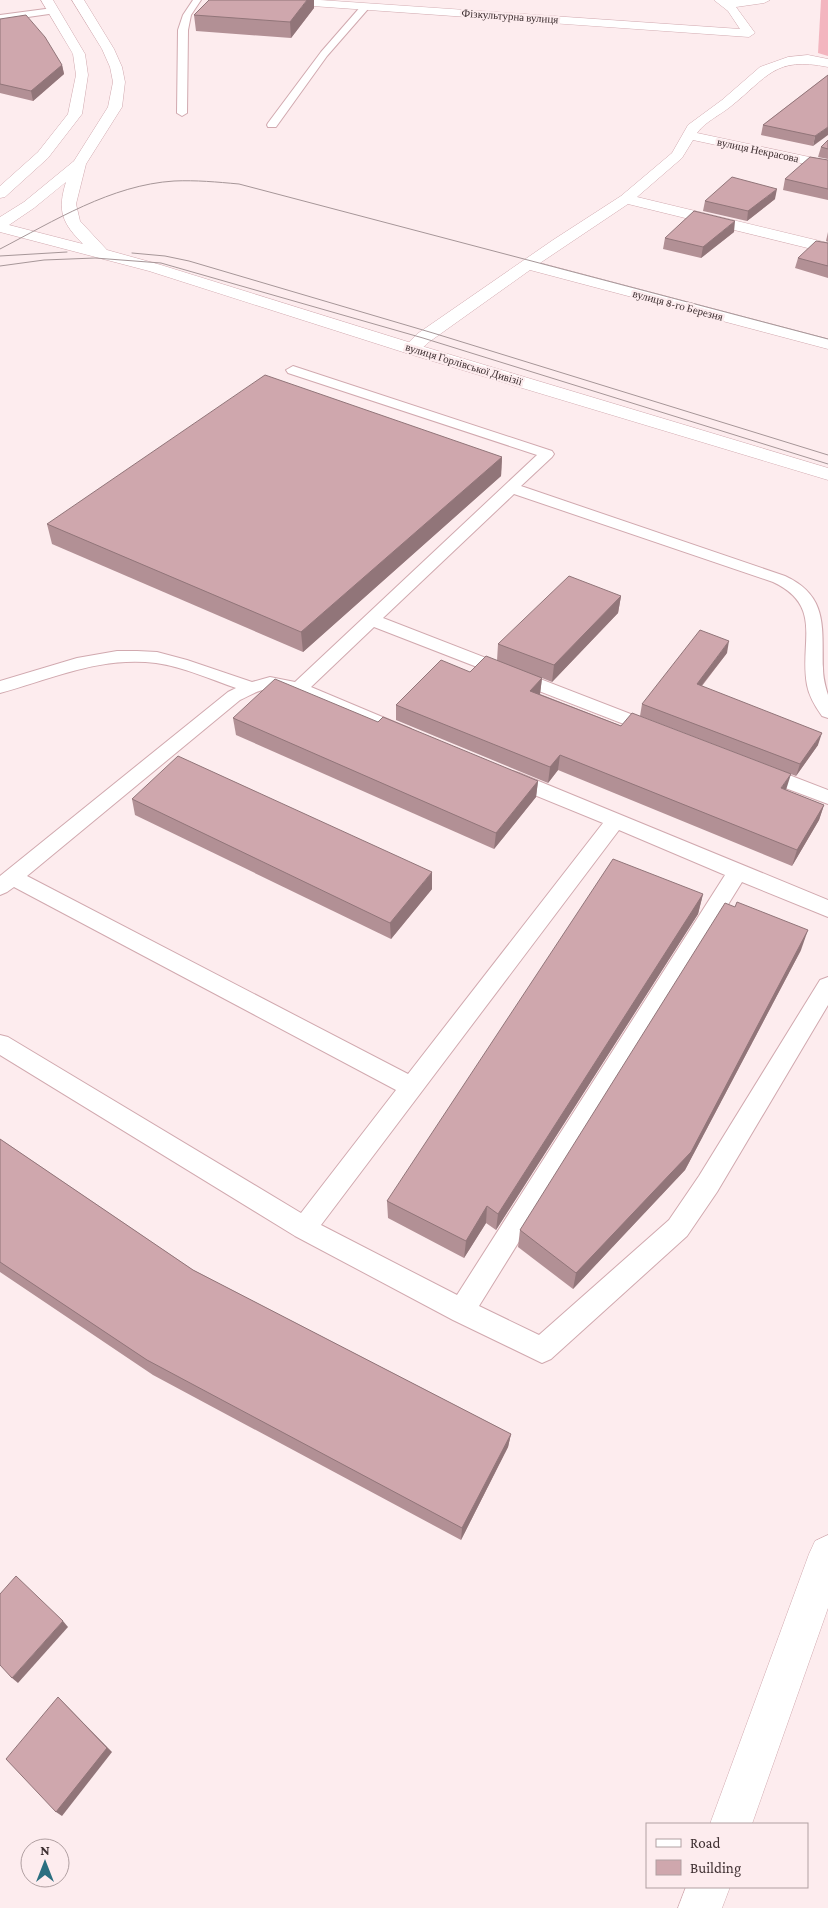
<svg xmlns="http://www.w3.org/2000/svg" width="828" height="1908" viewBox="0 0 828 1908" font-family="'Crimson Pro',serif">
  <style>
    .green { fill: #f3b5bf }
    .lines { fill: none; stroke-linecap: round; stroke-linejoin: round }
    .service-casing { stroke: #d1a9af; stroke-width: 2 }
    .minor-casing { stroke: #d1a9af; stroke-width: 1 }
    .secondary-casing { stroke: #d1a9af; stroke-width: 1 }
    .service { fill: #fff; fill-rule: evenodd }
    .minor { fill: #fff; fill-rule: evenodd }
    .secondary { fill: #fff; fill-rule: evenodd }
    .tram { stroke: #a69698; stroke-width: 1 }
    .wall { fill: #b29095 }
    .shaded-wall { fill: #917579 }
    .building { fill: #cfa7ad; stroke: #917579 }
    .labels { text-anchor: middle; stroke-width: 4.5; stroke-linejoin: round; paint-order: stroke }
    .far-street-label { font-size: 11px; fill: #3e2f31; stroke: #fdecee }
  </style>
  <rect width="100%" height="100%" fill="#fdecee"/>
  <!-- green -->
  <path class="green" d="M821,0H828V56L818,53Z"/>
  <g class="lines">
    <!-- service casing -->
    <g class="service-casing">
      <g id="service">
        <path d="M193,0H201L191,15L188,30L187,113L182,116L177,113L178,30L183,15Z"/>
        <path d="M365,4L368,5V9L327,56L276,127H268L267,125L268,123L321,52L362,5Z"/>
        <path d="M53,8L57,11L56,13L0,21V15Z"/>
        <path d="M293,366L552,451L554,454L552,457L521,486L785,576C828,596 822,626 823,668C823,678 825,685 828,695C828,702 828,711 828,718L822,716C815,706 809,696 807,685C799,642 824,606 773,582L514,494L383,618L659,725L662,729L659,733L653,735L647,733L374,627L311,687L411,729L414,733L411,737L405,739L399,737C369,724 299,687 269,689C259,689 249,696 240,700L27,876L408,1074L603,823L505,783L503,778L505,773L512,771L519,773L828,900V917L742,882L479,1306L539,1335L669,1220L699,1176L820,980L828,977V1005L717,1192L687,1236L551,1359L542,1363L453,1320L295,1236L0,1055V1035L8,1037L301,1213L396,1090L14,887L7,892L0,895V876L228,692L236,688C210,679 183,667 156,663C100,656 52,679 0,693V681L77,658L117,651H137L157,652L187,660L252,682L270,677L295,682L537,455L288,373L286,370ZM619,830L725,875L457,1295L321,1225Z"/>
        <path d="M763,765L828,790V804L756,777L754,772L756,767Z"/>
      </g>
    </g>
    <!-- minor casing -->
    <g class="minor-casing">
      <g id="minor">
        <path d="M264,0H320L740,29L728,11L714,0H770L764,3L736,7L755,33L749,37L270,3Z"/>
        <path d="M808,55L828,59V67C774,56 768,77 730,107C720,115 705,122 697,133L828,161V169L693,140L682,158L637,197L828,243V253L628,204L540,263L828,339V349L530,270L429,342C421,349 417,355 406,353L403,349L417,334L553,240L621,196L672,153L688,125L722,100L760,67L788,57Z"/>
        <path d="M828,1535V1608L752,1824H710L809,1554L815,1541Z"/>
        <path d="M686,1887H730L722,1908H678Z"/>
      </g>
    </g>
    <!-- secondary casing -->
    <g class="secondary-casing">
      <g id="secondary">
        <path d="M41,0H53L85,54L88,75L82,114L48,158L5,197L0,198V186L38,152L68,114L76,75L73,54Z"/>
        <path d="M72,0H84L114,49L122,67L125,82L122,107L86,164L76,204L80,221L107,250L161,265L418,345L828,468V480L406,353L149,271L0,232V217L24,202L74,161L108,107L113,82L110,67L102,49ZM66,182C57,211 62,223 83,244L9,225L34,208Z"/>
      </g>
    </g>
    <!-- service -->
    <use href="#service" class="service"/>
    <!-- minor -->
    <use href="#minor" class="minor"/>
    <!-- secondary -->
    <use href="#secondary" class="secondary"/>
    <!-- tram -->
    <g class="tram">
      <path d="M0,249C54,221 111,185 174,181C196,180 217,182 239,184L828,339"/>
      <path d="M132,253L165,256L189,261L433,333L828,455"/>
      <path d="M0,256L67,252"/>
      <path d="M0,266L44,260L95,258L161,263L423,338L828,464"/>
    </g>
  </g>
  <!-- wall -->
  <g class="wall">
    <path d="M314,8L291,38L196,31L194,15Z"/>
    <path d="M0,19L62,65L64,74L33,101L0,93Z"/>
    <path d="M828,75L813,146L761,135L763,125Z"/>
    <path d="M828,140V159L818,157L821,147Z"/>
    <path d="M828,160V200L783,190L785,179Z"/>
    <path d="M775,199L747,221L703,211L705,201Z"/>
    <path d="M734,232L701,258L663,249L665,238Z"/>
    <path d="M828,232V242L826,241Z"/>
    <path d="M828,243V278L795,268L798,258Z"/>
    <path d="M502,457L501,476L303,652L52,544L47,524Z"/>
    <path d="M621,596L618,613L552,682L542,678L540,694L824,805L819,820L792,866L558,770L548,783L396,720V705L497,661L498,644Z"/>
    <path d="M727,653L702,686L818,745L796,776L640,716L642,704Z"/>
    <path d="M233,718L378,722L538,781L536,797L494,849L236,735Z"/>
    <path d="M132,799L432,889L391,939L135,815Z"/>
    <path d="M703,894L698,914L496,1230L486,1223L464,1258L388,1218L387,1201Z"/>
    <path d="M801,950L685,1170L573,1289L518,1247L520,1230Z"/>
    <path d="M0,1139L193,1270L511,1434L508,1447L461,1540L153,1375L0,1272Z"/>
  </g>
  <!-- shaded-wall -->
  <g class="shaded-wall">
    <path d="M307,0H314V8L291,38L290,22Z"/>
    <path d="M62,65L64,74L33,101L31,91Z"/>
    <path d="M828,127V135L813,146L815,136Z"/>
    <path d="M777,189L775,199L747,221L748,211Z"/>
    <path d="M735,221L734,232L701,258L703,247Z"/>
    <path d="M502,457L501,476L303,652L301,632Z"/>
    <path d="M621,596L618,613L552,682L554,665Z"/>
    <path d="M729,641L727,653L694,695L697,684Z"/>
    <path d="M542,678L540,694L528,706L530,691Z"/>
    <path d="M822,733L818,745L796,776L800,764Z"/>
    <path d="M560,755L558,770L548,783L550,767Z"/>
    <path d="M791,774L786,790L781,788Z"/>
    <path d="M538,781L536,797L494,849L496,833Z"/>
    <path d="M824,805L819,820L792,866L797,850Z"/>
    <path d="M432,872V889L391,939L390,923Z"/>
    <path d="M703,894L698,914L496,1230L498,1214Z"/>
    <path d="M808,930L801,950L685,1170L573,1289L576,1273Z"/>
    <path d="M487,1206L486,1223L464,1258L466,1241Z"/>
    <path d="M511,1434L508,1447L461,1540L462,1528Z"/>
    <path d="M63,1621L68,1627L18,1683L12,1678Z"/>
    <path d="M58,1697L112,1752L62,1816L56,1812Z"/>
  </g>
  <!-- building -->
  <g class="building">
    <path d="M209,0H307L290,22L194,15Z"/>
    <path d="M26,15L45,37L62,65L31,91L0,84V19Z"/>
    <path d="M828,75V127L815,136L763,125Z"/>
    <path d="M828,140V149L821,147Z"/>
    <path d="M810,157L828,160V189L785,179Z"/>
    <path d="M732,177L777,189L748,211L705,201Z"/>
    <path d="M694,211L735,221L703,247L665,238Z"/>
    <path d="M816,241L828,243V266L798,258Z"/>
    <path d="M265,375L502,457L301,632L47,524Z"/>
    <path d="M569,576L621,596L554,665L498,644Z"/>
    <path d="M700,630L729,641L697,684L822,733L800,764L642,704Z"/>
    <path d="M486,656L542,678L530,691L621,726L632,713L791,774L781,788L824,805L797,850L560,755L550,767L396,705L441,660L470,672Z"/>
    <path d="M275,679L378,722L383,717L538,781L496,833L233,718Z"/>
    <path d="M178,756L432,872L390,923L132,799Z"/>
    <path d="M613,859L703,894L498,1214L487,1206L466,1241L387,1201Z"/>
    <path d="M737,902L808,930L691,1152L576,1273L520,1230L725,903L735,907Z"/>
    <path d="M0,1139L193,1270L511,1434L462,1528L147,1360L0,1262Z"/>
    <path d="M16,1576L63,1621L12,1678L0,1665V1594Z"/>
    <path d="M58,1697L107,1748L56,1812L6,1759Z"/>
  </g>
  <g class="labels">
    <!-- far-street labels -->
    <g class="far-street-label">
      <text transform="translate(510 16) rotate(4)" y="4">Фізкультурна вулиця</text>
      <text transform="translate(758 150) rotate(12)" y="4">вулиця Некрасова</text>
      <text transform="translate(678 305) rotate(15)" y="4">вулиця 8-го Березня</text>
      <text transform="translate(464 364) rotate(17)" y="4">вулиця Горлівської Дивізії</text>
    </g>
  </g>
  <!-- legend -->
  <rect x="646" y="1823" width="162" height="65" fill="#fdecee" stroke="#b1a0a2"/>
  <rect x="656" y="1839" width="25" height="8" fill="#ffffff" stroke="#b1a0a2"/>
  <text x="690" y="1848" font-size="15" fill="#3e2f31">Road</text>
  <rect x="656" y="1860" width="25" height="15" fill="#cfa7ad" stroke="#b1a0a2"/>
  <text x="690" y="1873" font-size="15" fill="#3e2f31">Building</text>
  <!-- north arrow -->
  <g transform="translate(45 1863)"><circle r="24" fill="#fdecee" stroke="#b1a0a2"/>
  <path d="M0-4L9 19L0 12L-9 19Z" fill="#2b6f80"/>
  <text y="-8" font-size="14" font-weight="bold" text-anchor="middle" fill="#3e2f31">N</text>
  </g>
</svg>
